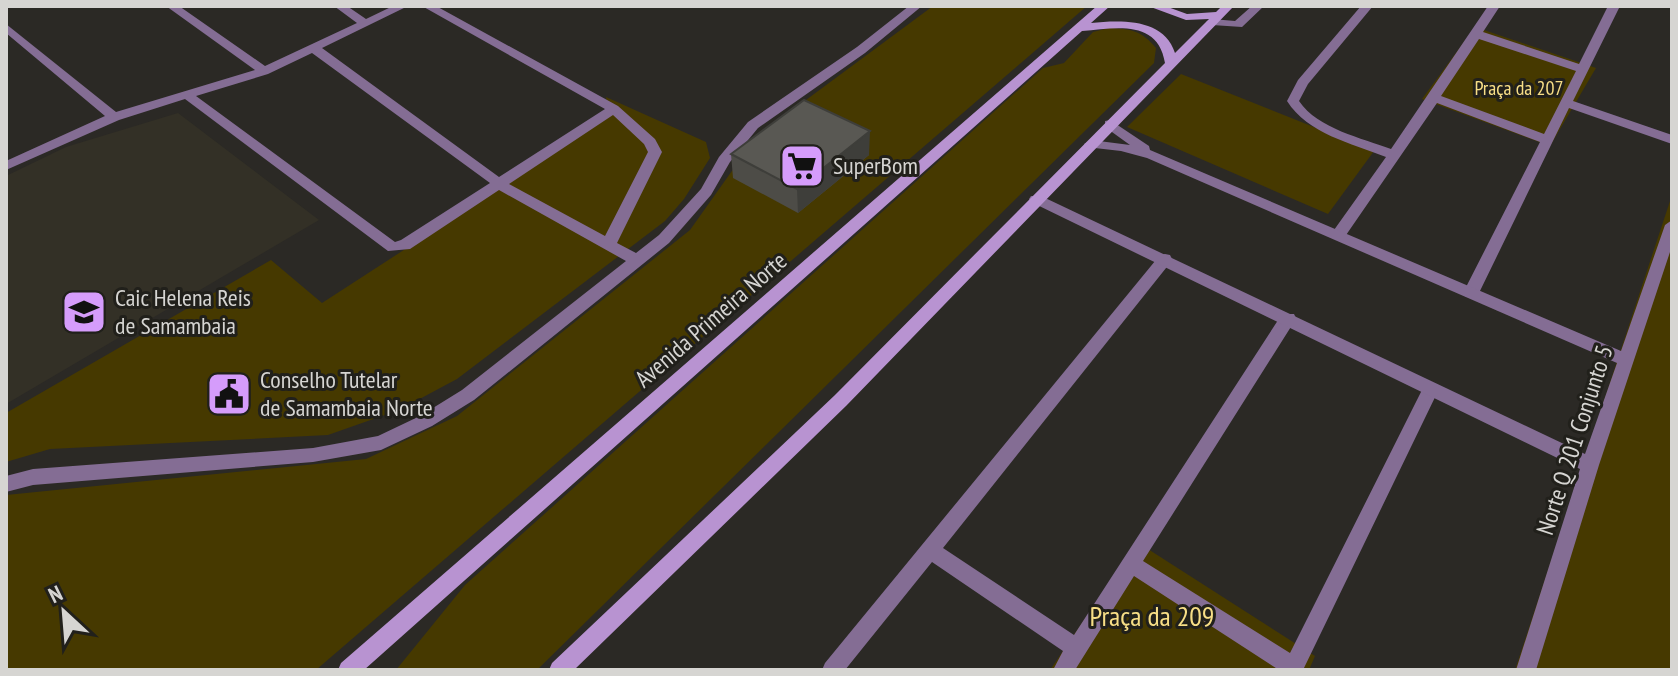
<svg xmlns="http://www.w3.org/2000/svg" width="1678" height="676" viewBox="0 0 1678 676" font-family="'PT Sans Narrow',sans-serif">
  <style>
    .built { fill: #333026 }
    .green { fill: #463900 }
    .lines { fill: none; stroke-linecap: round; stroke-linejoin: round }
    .minor { fill: #846d94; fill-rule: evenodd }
    .tertiary { fill: #846d94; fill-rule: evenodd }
    .secondary { fill: #b893d1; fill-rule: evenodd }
    .wall { fill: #4d4c47 }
    .shaded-wall { fill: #3e3e3a }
    .building { fill: #595853; stroke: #3e3e3a; stroke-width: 2 }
    .labels { text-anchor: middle; stroke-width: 6; stroke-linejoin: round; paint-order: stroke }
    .far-park-label { font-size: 20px; fill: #f7de86; stroke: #21201b }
    .poi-label { font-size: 24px; fill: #d6d5d2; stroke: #21201b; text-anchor: start }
    .street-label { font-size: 24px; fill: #d6d5d2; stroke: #21201b }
    .near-park-label { font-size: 28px; fill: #f7de86; stroke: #21201b }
  </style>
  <rect width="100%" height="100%" fill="#2b2925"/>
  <!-- built -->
  <path class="built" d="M178,113L319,220L6,404V176L66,147Z"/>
  <!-- green -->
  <g class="green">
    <path d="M933,6H1087L316,670H6V495L366,459L457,416L690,230L756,137Z"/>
    <path d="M1475,27L1596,68L1550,146L1422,99Z"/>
    <path d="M1109,28C1131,29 1141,30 1156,48L1154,63L537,670H396L465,585L1043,68L1064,63L1093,32Z"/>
    <path d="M1181,74L1374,151L1328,214L1127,127Z"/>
    <path d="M606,97L706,142L710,158L684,199L665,221L457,379L399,410L328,435L50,449L6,462V413L271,260L322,303L609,117Z"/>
    <path d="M1672,195V670H1515Z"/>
    <path d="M1137,542L1315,656L1309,670H1050Z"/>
  </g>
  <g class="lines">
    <!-- minor -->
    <g class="minor">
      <path d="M166,6H179L265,66L357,23L334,6H347L366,19L393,6H408L322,48L499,177L605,109L422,6H436L618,106L655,139L662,152L617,243L636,253L659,235L701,189L719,157L748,122L857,47L909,6H922L865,53L758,128L730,162L711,195L669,243L474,400L432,426L381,450L313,462L33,485L6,492V476L33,469L313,448L378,436L420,416L462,390L626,261L499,190L410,249L388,251L185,99L119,120L6,170V161L105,116L6,33V24L116,112L255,70ZM312,53L490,183L401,240L395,242L196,96L268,74ZM613,115L644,144L648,152L605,236L509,184Z"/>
      <path d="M1252,6H1264L1242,27L1212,25L1206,22L1212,19L1235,21Z"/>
      <path d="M1361,6H1373L1308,84L1299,101C1318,129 1362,138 1391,149L1488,6H1500L1483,32L1579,64L1608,6H1620L1573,101L1672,135V144L1569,108L1479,293L1476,297H1466L1463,293L1540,142L1437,103L1344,238H1334L1332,234L1334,230L1386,157C1351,143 1308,134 1287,101L1298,80ZM1479,39L1576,71L1544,134L1441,96Z"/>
      <path d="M1165,254L1170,255L1172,259L1170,263L943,548L1074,635L1282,314H1294L1296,318L1294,322L1143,561L1290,653L1425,384H1437L1439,389L1303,670H1279L1134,576L1075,670H1053L1063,651L932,562L845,670H822L825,663L1160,255Z"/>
    </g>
    <!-- tertiary -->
    <path class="tertiary" d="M1110,120L1149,146L1150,150L1621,351L1665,225L1672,220V246L1599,465L1536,670H1516L1580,469L1031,202L1029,199L1031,196H1041L1585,454L1617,363L1147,158L1121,151L1086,147L1084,144L1091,140L1130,145L1105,127V121Z"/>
    <!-- secondary -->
    <path class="secondary" d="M1097,6H1110L1091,23C1121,20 1164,18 1175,53L1209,19L1186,20L1148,6H1165L1187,14L1216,12L1222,6H1234L847,405L574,670H549L552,663L835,395L1165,63C1158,19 1116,28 1082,31L364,670H338L341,663Z"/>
  </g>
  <!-- wall -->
  <path class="wall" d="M731,154L869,155L798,213L733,178Z"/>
  <!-- shaded-wall -->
  <path class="shaded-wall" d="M870,131L869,155L798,213L797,189Z"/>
  <!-- building -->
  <path class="building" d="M804,100L870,131L797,189L731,154Z"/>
  <!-- icons -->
  <defs>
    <g id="supermarket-square" transform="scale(2.3)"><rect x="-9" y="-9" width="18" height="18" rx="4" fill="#d59cfb" stroke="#21201b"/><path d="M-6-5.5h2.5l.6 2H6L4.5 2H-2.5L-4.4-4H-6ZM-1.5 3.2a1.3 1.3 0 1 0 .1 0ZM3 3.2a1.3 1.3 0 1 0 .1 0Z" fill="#111"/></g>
    <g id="school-square" transform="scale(2.3)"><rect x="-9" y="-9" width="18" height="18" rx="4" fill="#d59cfb" stroke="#21201b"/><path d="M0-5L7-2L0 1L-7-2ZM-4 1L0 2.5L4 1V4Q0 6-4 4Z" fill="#111"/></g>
    <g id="civic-square" transform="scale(2.3)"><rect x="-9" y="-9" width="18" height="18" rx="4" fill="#d59cfb" stroke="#21201b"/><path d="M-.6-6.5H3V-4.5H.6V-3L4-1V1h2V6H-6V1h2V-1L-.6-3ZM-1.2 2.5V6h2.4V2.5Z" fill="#111"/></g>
  </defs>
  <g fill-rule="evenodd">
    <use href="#supermarket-square" x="802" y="166"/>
    <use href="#school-square" x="84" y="312"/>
    <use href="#civic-square" x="229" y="394"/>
  </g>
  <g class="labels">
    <!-- far-park labels -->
    <g class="far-park-label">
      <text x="1519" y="95">Praça da 207</text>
    </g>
    <!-- poi labels -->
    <g class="poi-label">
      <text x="833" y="174">SuperBom</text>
      <text x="115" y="306">Caic Helena Reis<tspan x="115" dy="28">de Samambaia</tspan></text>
      <text x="260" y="388">Conselho Tutelar<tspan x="260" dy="28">de Samambaia Norte</tspan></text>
    </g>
    <!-- street labels -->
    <g class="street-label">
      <text transform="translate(711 320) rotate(-41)" y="8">Avenida Primeira Norte</text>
      <text transform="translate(1575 440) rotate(-72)" y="8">Norte Q 201 Conjunto 5</text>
    </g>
    <!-- near-park labels -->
    <g class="near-park-label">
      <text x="1152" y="626">Praça da 209</text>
    </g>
  </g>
  <!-- border -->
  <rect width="1678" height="676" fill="none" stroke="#d6d5d2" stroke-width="16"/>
  <!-- north arrow -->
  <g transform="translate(64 612) rotate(334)" stroke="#21201b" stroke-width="6" paint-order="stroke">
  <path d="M0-6L14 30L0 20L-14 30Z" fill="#d6d5d2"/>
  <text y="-12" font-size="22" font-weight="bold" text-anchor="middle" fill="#d6d5d2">N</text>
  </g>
</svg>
